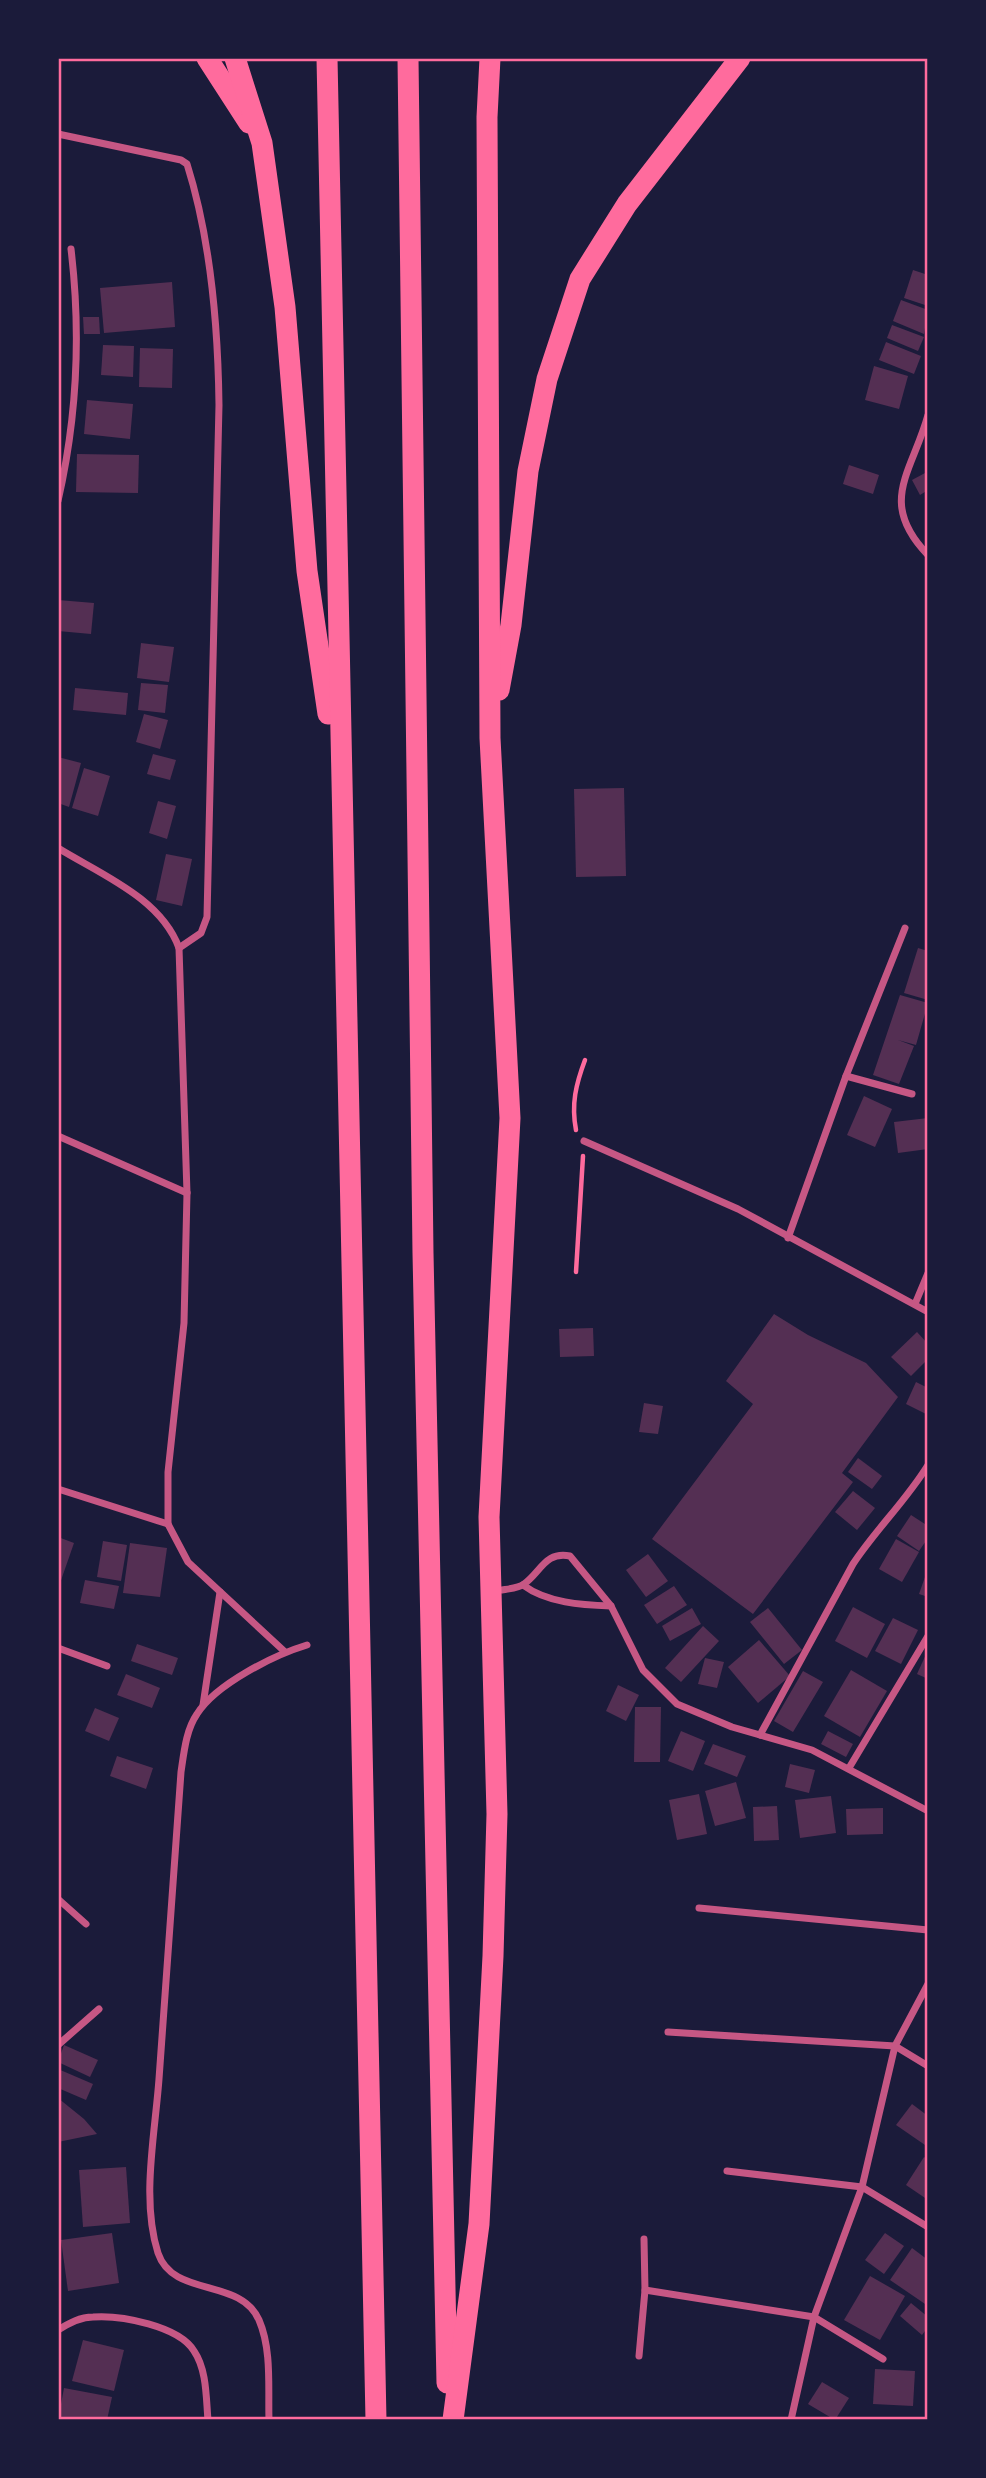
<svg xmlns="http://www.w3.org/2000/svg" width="986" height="2478" viewBox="0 0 986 2478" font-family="Spectral,serif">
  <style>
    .building { fill: #542f53 }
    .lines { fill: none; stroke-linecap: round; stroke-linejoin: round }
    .path { stroke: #ff6b9d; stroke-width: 4.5 }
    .minor { stroke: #c65784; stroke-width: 7 }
    .motorway { stroke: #ff6b9d; stroke-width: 21 }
    .neatline { fill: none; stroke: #ff6b9d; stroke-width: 2.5 }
  </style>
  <rect width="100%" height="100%" fill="#1b1b3a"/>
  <!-- building -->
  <g class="building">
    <path d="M913,270L928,275V306L904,298Z"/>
    <path d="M172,282L175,327L104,333L100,288Z"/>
    <path d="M901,300L928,310L924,334L893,321Z"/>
    <path d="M83,317H99L100,334H84Z"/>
    <rect x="58" y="319" width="3" height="35"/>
    <path d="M892,325L924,337L918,351L887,338Z"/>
    <path d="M886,342L921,356L914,374L879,360Z"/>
    <path d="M103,345L134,346L133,377L101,375Z"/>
    <path d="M140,348L173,349L172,388L139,387Z"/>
    <path d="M874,366L908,376L899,409L865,400Z"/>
    <path d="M87,400L133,404L130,439L84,434Z"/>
    <path d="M77,454L139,455L138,493L76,492Z"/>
    <path d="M849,465L879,475L873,494L843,484Z"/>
    <path d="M925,473L928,490L920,495L912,480Z"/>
    <path d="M58,600L94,603L91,634L58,631Z"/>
    <path d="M141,643L174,647L169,682L137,678Z"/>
    <path d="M141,683L168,685L165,713L138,710Z"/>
    <path d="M75,688L128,693L126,715L73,710Z"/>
    <path d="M144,714L168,720L160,749L136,742Z"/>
    <path d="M153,754L176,760L170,780L147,774Z"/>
    <path d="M58,757L81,763L69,807L58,803Z"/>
    <path d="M84,768L110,776L98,816L72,808Z"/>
    <path d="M624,788L626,876L576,877L574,789Z"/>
    <path d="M158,801L176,806L167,839L149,833Z"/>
    <path d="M166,854L192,859L182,906L156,900Z"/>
    <path d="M918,948L928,951V1000L904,993Z"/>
    <path d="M900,995L928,1003L916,1045L898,1040L914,1046L899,1084L873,1075Z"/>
    <path d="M864,1096L892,1109L875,1147L847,1135Z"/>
    <path d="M928,1118V1149L898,1153L894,1122Z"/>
    <path d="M774,1314L808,1335L866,1363L898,1397L842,1473L853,1482L753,1614L652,1539L753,1404L726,1381Z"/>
    <path d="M593,1328L594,1356L560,1357L559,1329Z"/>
    <path d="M917,1332L928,1344V1359L911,1376L891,1357Z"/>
    <path d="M916,1382L928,1388V1415L906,1404Z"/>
    <path d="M644,1403L663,1406L658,1434L639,1432Z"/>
    <path d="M858,1458L882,1476L872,1489L848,1472Z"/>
    <path d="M853,1491L875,1508L857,1530L835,1512Z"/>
    <path d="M911,1515L928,1526V1538L919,1551L897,1536Z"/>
    <path d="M58,1537L74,1543L58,1589Z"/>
    <path d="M896,1539L919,1552L902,1582L879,1569Z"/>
    <path d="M103,1541L127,1545L121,1581L97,1577Z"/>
    <path d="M130,1543L167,1548L160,1597L123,1593Z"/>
    <path d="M648,1554L668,1581L646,1597L626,1570Z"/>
    <path d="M925,1577L928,1578V1597L919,1594Z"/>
    <path d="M85,1580L119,1586L114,1609L80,1603Z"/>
    <path d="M674,1586L687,1605L657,1624L644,1605Z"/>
    <path d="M853,1607L885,1624L867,1658L835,1641Z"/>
    <path d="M692,1608L701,1624L670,1641L662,1626Z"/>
    <path d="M768,1608L802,1650L784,1664L750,1622Z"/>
    <path d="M893,1618L918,1630L901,1664L875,1651Z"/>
    <path d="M703,1626L719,1641L681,1682L665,1668Z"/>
    <path d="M759,1640L790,1676L758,1703L728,1667Z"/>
    <path d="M137,1644L178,1658L172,1675L131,1661Z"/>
    <path d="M928,1650V1679L917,1674Z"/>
    <path d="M705,1658L724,1662L717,1688L698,1684Z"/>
    <path d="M851,1670L887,1691L860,1737L824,1716Z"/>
    <path d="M803,1671L823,1682L793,1732L774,1721Z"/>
    <path d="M126,1674L160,1688L152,1708L117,1695Z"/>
    <path d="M618,1685L639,1695L626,1721L606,1711Z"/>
    <path d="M635,1707H661L660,1762H634Z"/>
    <path d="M95,1708L119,1718L109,1741L85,1731Z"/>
    <path d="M681,1731L705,1741L693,1771L668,1761Z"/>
    <path d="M828,1731L853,1744L846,1757L821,1744Z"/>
    <path d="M713,1744L746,1756L737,1777L704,1764Z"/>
    <path d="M117,1756L153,1768L146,1789L110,1776Z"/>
    <path d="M790,1764L815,1770L809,1793L785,1787Z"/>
    <path d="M736,1782L746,1818L715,1826L705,1791Z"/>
    <path d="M699,1794L707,1834L677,1840L669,1800Z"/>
    <path d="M831,1796L836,1833L800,1838L795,1800Z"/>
    <path d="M777,1806L779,1840L754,1841L753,1807Z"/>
    <path d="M883,1808V1834L847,1835L846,1809Z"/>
    <path d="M64,2045L98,2060L90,2077L58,2062Z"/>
    <path d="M58,2069L93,2084L86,2100L58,2088Z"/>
    <path d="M58,2098L84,2119L97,2134L58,2142Z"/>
    <path d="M912,2104L928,2116V2141L925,2145L896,2125Z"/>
    <path d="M924,2157L928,2160V2200L906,2185Z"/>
    <path d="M126,2167L130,2223L83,2227L79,2170Z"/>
    <path d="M112,2233L119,2283L68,2291L61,2240Z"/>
    <path d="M885,2233L904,2246L884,2274L865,2260Z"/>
    <path d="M912,2248L928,2260V2306L890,2280Z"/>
    <path d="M870,2276L905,2296L880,2340L844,2320Z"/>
    <path d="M911,2303L928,2317V2327L922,2335L900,2316Z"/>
    <path d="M83,2340L124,2350L114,2391L72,2381Z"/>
    <path d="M875,2369L915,2371L913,2406L873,2404Z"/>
    <path d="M822,2382L849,2398L835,2420L808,2404Z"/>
    <path d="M64,2388L112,2397L107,2420H58Z"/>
  </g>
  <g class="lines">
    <!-- path -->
    <g class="path">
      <path d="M576,1130C571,1104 576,1084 585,1060"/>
      <path d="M576,1272L583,1156"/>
    </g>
    <!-- minor -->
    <g class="minor">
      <path d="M58,134L181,160L187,164C211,240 218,325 219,405L207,917L201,933L179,948"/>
      <path d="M928,415C912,473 877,502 928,555"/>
      <path d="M58,501C77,418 81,333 71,249"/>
      <path d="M58,848C100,874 161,898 179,948L187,1193L184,1323L168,1472V1524L188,1562L284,1651"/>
      <path d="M846,1076L912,1094"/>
      <path d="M58,1136L187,1193"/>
      <path d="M584,1141L738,1209L928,1312"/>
      <path d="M788,1238L846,1076L905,928"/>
      <path d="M915,1304L928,1273"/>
      <path d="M58,1489L168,1524"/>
      <path d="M523,1585C547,1603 582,1605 611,1606"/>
      <path d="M502,1590C508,1589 519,1588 524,1584C541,1572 545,1551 570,1556L611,1606L643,1670L677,1704L732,1727L812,1750L928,1811"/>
      <path d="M58,1648L107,1666"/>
      <path d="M203,1705L220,1592"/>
      <path d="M760,1735L853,1564C876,1529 906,1501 928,1465"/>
      <path d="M849,1768L928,1636"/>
      <path d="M58,1899L86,1924"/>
      <path d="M699,1908L928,1930"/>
      <path d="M668,2032L895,2046L928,2066"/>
      <path d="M58,2045L99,2009"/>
      <path d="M727,2171L862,2187L928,2227"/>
      <path d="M645,2290L814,2317L883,2359"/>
      <path d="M58,2330C69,2323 80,2317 93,2317C121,2315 179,2326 194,2351C207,2370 206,2398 208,2420"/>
      <path d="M639,2356L645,2290L644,2239"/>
      <path d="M269,2420C268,2388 272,2350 259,2320C240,2277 173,2298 158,2253C141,2200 155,2134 159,2079C166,1976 174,1874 181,1772C184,1752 186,1730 197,1714C216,1684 274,1655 307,1645"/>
      <path d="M791,2420L814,2317L862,2187L895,2046L928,1984"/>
    </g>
    <!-- motorway -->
    <g class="motorway">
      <path d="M207,58L249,123"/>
      <path d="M235,58L262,143L285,307L307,571L328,714"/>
      <path d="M327,58L376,2420"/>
      <path d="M408,58L423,1253L447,2383"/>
      <path d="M499,690L511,625L528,471L547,379L580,279L627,204L740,58"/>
      <path d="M453,2420L479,2224L493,1956L497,1814L489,1517L510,1118L490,738L487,117L490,58"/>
    </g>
  </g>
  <!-- border -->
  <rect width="986" height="2478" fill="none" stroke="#1b1b3a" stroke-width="119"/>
  <rect x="60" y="60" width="866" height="2358" class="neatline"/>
</svg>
